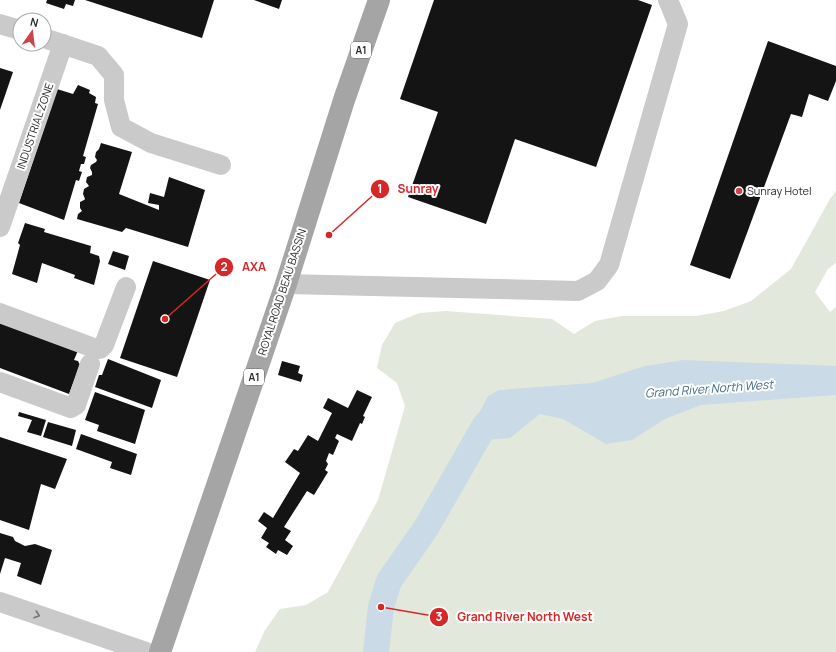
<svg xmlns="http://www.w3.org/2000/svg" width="836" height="652" viewBox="0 0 836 652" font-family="Manrope,sans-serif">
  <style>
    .green { fill: #e2e9dc }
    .water { fill: #cadae6 }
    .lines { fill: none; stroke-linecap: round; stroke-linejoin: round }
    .river { stroke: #cadae6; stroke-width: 26 }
    .building { fill: #141414 }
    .minor { stroke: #cacaca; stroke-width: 20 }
    .major { stroke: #a5a5a5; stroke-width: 22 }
    .oneway { stroke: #747474 }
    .poi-dot { fill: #cf4348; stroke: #fff; stroke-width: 1.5 }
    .labels { text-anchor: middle; stroke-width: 4; stroke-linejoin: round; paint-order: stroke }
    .shield { fill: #fff; stroke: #6c6c6c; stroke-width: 1 }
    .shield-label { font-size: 10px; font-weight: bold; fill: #2d2d2d }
    .street-label { font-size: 11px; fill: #2d2d2d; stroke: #fff }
    .poi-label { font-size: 11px; fill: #2d2d2d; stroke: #fff; text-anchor: start }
    .water-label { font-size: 12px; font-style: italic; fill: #456984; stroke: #fff }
    .leader { fill: none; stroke: #d62828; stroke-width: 1.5 }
    .callout-dot { fill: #d62828; stroke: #fff; stroke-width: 1.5 }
    .mark-label { font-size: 12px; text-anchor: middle; font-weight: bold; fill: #fff }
    .callout-label { font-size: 12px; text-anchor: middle; font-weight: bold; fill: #d62828; stroke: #fff; stroke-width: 4; stroke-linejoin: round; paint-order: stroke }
  </style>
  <rect width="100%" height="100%" fill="#fff"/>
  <!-- green -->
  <path class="green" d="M836,191V263L828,269L815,292L830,312L836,307V652H255L265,630L280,609L306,605L328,592L378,500L405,406L397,383L377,368L382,345L395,323L419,313L446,311L552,319L574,334L595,321L622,316H696L724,311L751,301L791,269L830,199Z"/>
  <!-- water -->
  <path class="water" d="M684,360L836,366V395L701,405L665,419L632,440L606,444L563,419L540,414L510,438L473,441L470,430L488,396L499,390L592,383L645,366Z"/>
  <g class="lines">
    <!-- river -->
    <path class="river" d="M376,652L381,607L389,581L426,528L485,425L495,417L498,416"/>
  </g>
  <!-- building -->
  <g class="building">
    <path d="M47,0H75L73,6L66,4L64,9L46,3Z"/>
    <path d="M85,0H214L202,38Z"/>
    <path d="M254,0H282L279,9Z"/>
    <path d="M434,0H638L652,5L596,167L515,139L486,224L408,197L438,112L400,99Z"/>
    <path d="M768,41L836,66V81L828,101L809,94L802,117L791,114L730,279L690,265Z"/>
    <path d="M0,68L13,72L0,110Z"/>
    <path d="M78,85L90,90L89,93L96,97L95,103L98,104L83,156L86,157L84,164H81L79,171L82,172L79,181L76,180L64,220L19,203L57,89L73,94Z"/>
    <path d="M101,143L132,152L119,194L159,210V205L148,203L150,193L164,197L169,177L205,190L188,247L126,228L122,232L77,219L78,214L82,211L80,208V202L84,200L85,199L83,194L84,189L89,186L86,182L87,177L92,175V172L90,168L91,165L96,162L97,160L95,157L96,152L99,149Z"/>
    <path d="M25,223L45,229L44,232L91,246L90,253L99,256L100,261L94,285L74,278L75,275L42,263L37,283L12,274L20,245L18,243Z"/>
    <path d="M113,251L129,256L125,270L108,264Z"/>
    <path d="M153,261L210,280L177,377L120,358Z"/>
    <path d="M0,321L79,348L74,360L78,361L80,365L69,394L0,368Z"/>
    <path d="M108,359L161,380L152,408L95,387L99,375H102Z"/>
    <path d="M282,361L300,366L298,373L303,375L301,382L278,375Z"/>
    <path d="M357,390L372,397L363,416L365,417L362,424L360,423L352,441L337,434L335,438L339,441L333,455L329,453L326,461L328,464L325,470L328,472L314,495L307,491L284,527L291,531L285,540L293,546L287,555L278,550L276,554L266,547L269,543L261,538L267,528L258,521L264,512L273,518L300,473L285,462L294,449L298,451L308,435L318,441L332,413L323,408L328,398L348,408Z"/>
    <path d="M95,392L145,410L135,444L97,431L99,425L85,420Z"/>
    <path d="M19,412L46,420L41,436L27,432L32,420L18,416Z"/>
    <path d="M48,422L76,430L72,446L43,437Z"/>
    <path d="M81,434L137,454L131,475L110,468L112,462L76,449Z"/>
    <path d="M0,437L67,459L55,489L41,484L29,530L0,520Z"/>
    <path d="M0,533L13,537L15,541L25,546L35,544L52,550L41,585L17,576L21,563L5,558L0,574Z"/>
  </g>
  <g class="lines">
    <!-- minor -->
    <g class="minor">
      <path d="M0,24L20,30"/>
      <path d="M44,38L98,56L114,75V100L121,127L151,143L221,165"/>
      <path d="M0,227L63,44"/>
      <path d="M286,284L578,291L597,281L609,265L678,24L668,0"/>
      <path d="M0,313L94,348L100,349L104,345L126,287"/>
      <path d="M0,382L71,408L76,405L90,364"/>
      <path d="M0,602L146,652"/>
    </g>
    <!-- major -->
    <path class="major" d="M160,652L286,284L344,100L379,0"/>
  </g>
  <!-- one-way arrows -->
  <defs><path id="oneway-chevron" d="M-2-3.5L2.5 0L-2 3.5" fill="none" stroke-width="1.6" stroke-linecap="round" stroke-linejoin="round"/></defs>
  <use class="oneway" href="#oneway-chevron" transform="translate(37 615) rotate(19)"/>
  <!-- markers -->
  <circle class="poi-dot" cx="739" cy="191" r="4"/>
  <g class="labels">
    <!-- shield labels -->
    <g class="shield">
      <rect x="351" y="42" width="20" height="16" rx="3"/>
      <rect x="244" y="369" width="20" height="16" rx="3"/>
    </g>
    <g class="shield-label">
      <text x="361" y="54">A1</text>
      <text x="254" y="381">A1</text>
    </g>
    <!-- street labels -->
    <g class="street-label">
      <text transform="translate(35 126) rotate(-71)" y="4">INDUSTRIAL ZONE</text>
      <text transform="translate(282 292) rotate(-72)" y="4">ROYAL ROAD BEAU BASSIN</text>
    </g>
    <!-- poi labels -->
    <g class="poi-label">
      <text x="747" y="195">Sunray Hotel</text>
    </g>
    <!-- water labels -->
    <g class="water-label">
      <text transform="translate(709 389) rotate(-4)" y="4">Grand River North West</text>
    </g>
  </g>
  <!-- callouts -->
  <path class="leader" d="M329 235L380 189M165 319L224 267M381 607L439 617"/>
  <g class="callout-dot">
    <circle cx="329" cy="235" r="4"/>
    <circle cx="165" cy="319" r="4"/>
    <circle cx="381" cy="607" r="4"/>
    <circle cx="380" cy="189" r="10"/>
    <circle cx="224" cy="267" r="10"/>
    <circle cx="439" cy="617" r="10"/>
  </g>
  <g class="mark-label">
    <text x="380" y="193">1</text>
    <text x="224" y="271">2</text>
    <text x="439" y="621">3</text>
  </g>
  <g class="callout-label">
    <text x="418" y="193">Sunray</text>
    <text x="254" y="271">AXA</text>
    <text x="525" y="621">Grand River North West</text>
  </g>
  <!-- north arrow -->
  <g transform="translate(32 32) rotate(14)"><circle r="19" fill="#ffffff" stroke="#ababab"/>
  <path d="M0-3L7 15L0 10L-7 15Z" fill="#cf4348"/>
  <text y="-6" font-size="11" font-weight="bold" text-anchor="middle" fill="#2d2d2d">N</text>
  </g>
</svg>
